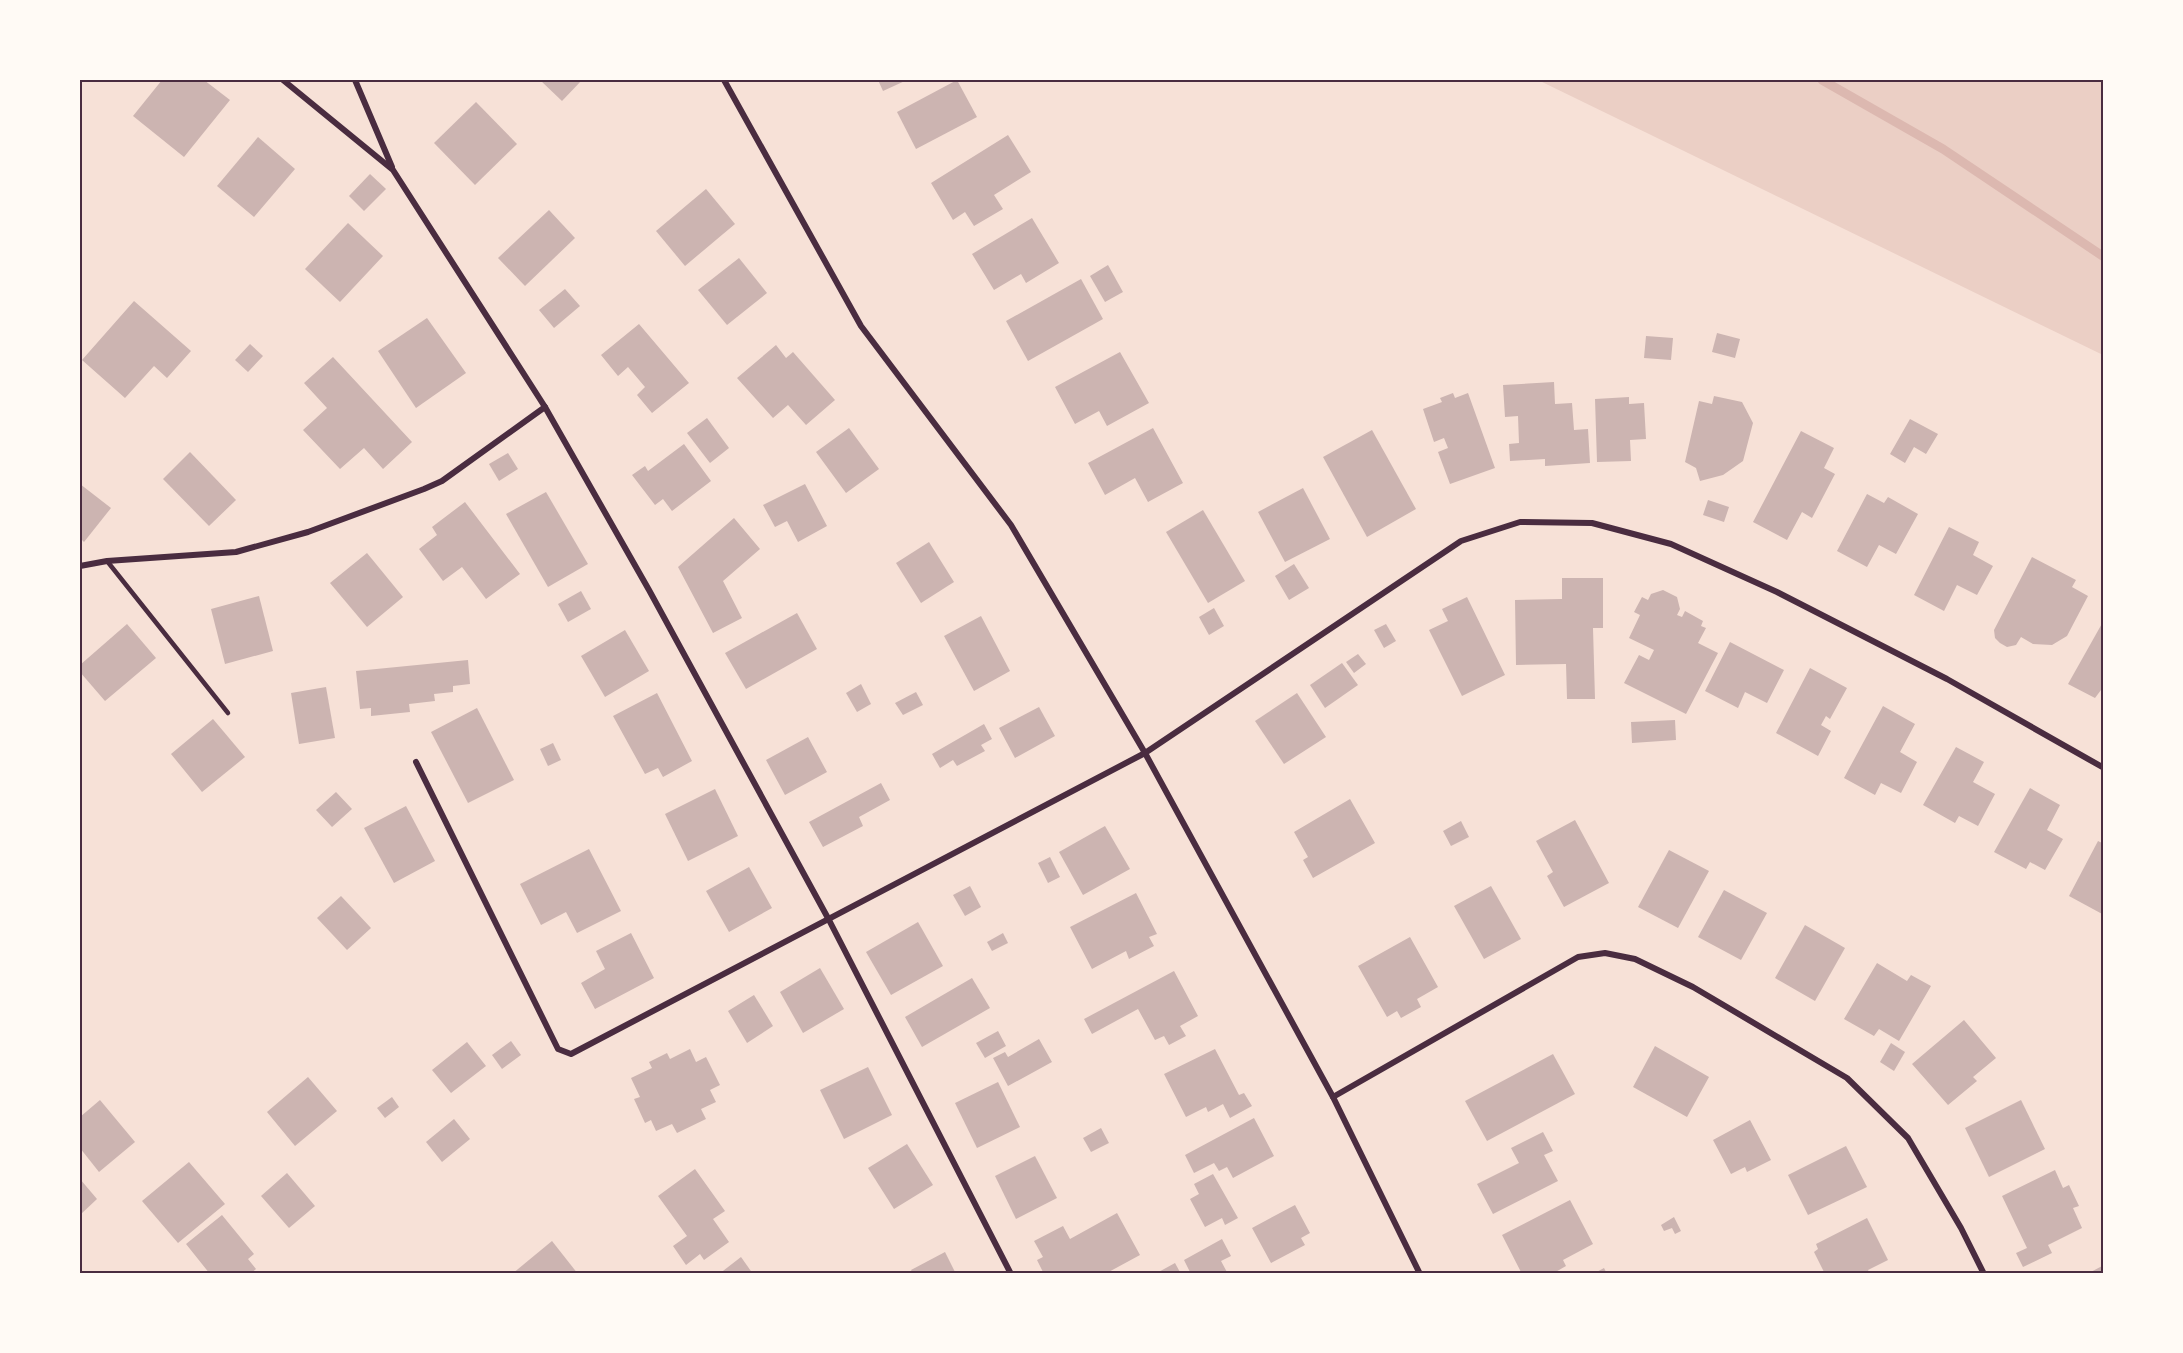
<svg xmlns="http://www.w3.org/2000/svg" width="2183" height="1353" viewBox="0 0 2183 1353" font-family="Spectral,serif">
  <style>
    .green { fill: #ebcfc5 }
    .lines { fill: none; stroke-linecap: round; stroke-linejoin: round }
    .stream { stroke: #dcb8b0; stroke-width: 9 }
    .building { fill: #ccb4b1 }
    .service { stroke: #4a2c40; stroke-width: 4.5 }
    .minor { stroke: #4a2c40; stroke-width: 6 }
    .neatline { fill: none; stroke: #4a2c40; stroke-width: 2 }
  </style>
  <rect width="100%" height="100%" fill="#f7e1d7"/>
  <!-- green -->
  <path class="green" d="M1538,80H2103V355Z"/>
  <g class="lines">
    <!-- stream -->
    <path class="stream" d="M1822,80L1943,149L2104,257"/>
  </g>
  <!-- building -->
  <g class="building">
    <path d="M162,80H204L230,100L184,157L133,116Z"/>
    <path d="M540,80H582L562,101Z"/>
    <path d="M878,80H907L883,91Z"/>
    <path d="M957,80L977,117L916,149L897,112Z"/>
    <path d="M476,102L517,144L475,185L434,143Z"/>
    <path d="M1008,135L1031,172L994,195L1003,209L974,226L965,212L953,220L931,183Z"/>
    <path d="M258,137L295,169L254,217L217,186Z"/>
    <path d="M370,174L386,189L364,211L349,196Z"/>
    <path d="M706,189L735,224L685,266L656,231Z"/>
    <path d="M549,210L575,238L525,286L498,258Z"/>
    <path d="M1032,218L1059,263L1026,283L1021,274L994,290L972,254Z"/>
    <path d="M348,223L383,256L340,302L305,269Z"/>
    <path d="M739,258L767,293L727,325L698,290Z"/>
    <path d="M1108,265L1123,292L1105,302L1090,276Z"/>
    <path d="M1081,279L1103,319L1028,361L1006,321Z"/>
    <path d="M565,289L580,306L554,328L539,310Z"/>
    <path d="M134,301L191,351L167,378L154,366L125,398L82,360Z"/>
    <path d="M427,318L466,373L416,408L378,351Z"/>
    <path d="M639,324L689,383L652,413L637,395L645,387L628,367L618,376L601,355Z"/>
    <path d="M1717,333L1740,339L1735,358L1712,352Z"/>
    <path d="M1646,336L1673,338L1671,360L1644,358Z"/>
    <path d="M250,344L263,356L248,372L235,360Z"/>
    <path d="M776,345L786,358L793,352L835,400L806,425L788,405L773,418L737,378Z"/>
    <path d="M1120,352L1149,403L1107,426L1099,411L1075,424L1055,387Z"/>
    <path d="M333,357L412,442L383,469L364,448L340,469L303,430L327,408L304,383Z"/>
    <path d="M1554,382L1555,404L1572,403L1574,430L1588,429L1590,463L1545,466V459L1510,461L1509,444L1519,443L1518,416L1505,417L1503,385Z"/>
    <path d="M1453,393L1455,398L1468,393L1495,468L1450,484L1438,452L1448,448L1444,438L1434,442L1423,409L1442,402L1440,398Z"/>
    <path d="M1714,396L1742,402L1753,423L1743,461L1723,475L1700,481L1696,468L1685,462L1699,401L1712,404Z"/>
    <path d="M1629,397V404L1644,403L1646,439L1630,440L1631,461L1597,462L1595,399Z"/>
    <path d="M707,418L729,448L710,463L687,433Z"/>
    <path d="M1910,419L1938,434L1926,454L1914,447L1905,463L1890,454Z"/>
    <path d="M849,428L879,469L846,493L816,452Z"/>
    <path d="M1153,428L1183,483L1148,502L1135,478L1105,495L1088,463Z"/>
    <path d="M1372,430L1416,509L1367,537L1323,457Z"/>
    <path d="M1801,431L1834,448L1824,468L1835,474L1812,518L1802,512L1787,540L1753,522Z"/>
    <path d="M684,444L711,481L672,511L663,499L655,505L632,475L645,466L648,471Z"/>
    <path d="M190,452L236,500L209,526L163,479Z"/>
    <path d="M508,453L518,469L499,481L489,464Z"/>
    <path d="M80,484L111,508L84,542L80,538Z"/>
    <path d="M805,484L827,526L798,542L787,521L775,527L763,505Z"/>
    <path d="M1303,488L1330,539L1285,562L1258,512Z"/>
    <path d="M546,492L588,564L548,587L506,514Z"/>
    <path d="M1867,494L1884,503L1888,497L1918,514L1896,554L1879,545L1867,567L1837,551Z"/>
    <path d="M1708,500L1729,507L1724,522L1703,515Z"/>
    <path d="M465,502L520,574L486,599L462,567L443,581L419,549L437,535L432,527Z"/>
    <path d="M1203,510L1245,581L1208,603L1166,532Z"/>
    <path d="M734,518L760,549L723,581L742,618L713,633L678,567Z"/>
    <path d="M1949,527L1979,542L1973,555L1993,566L1977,595L1957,585L1944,611L1914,595Z"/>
    <path d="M929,542L954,582L921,603L896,563Z"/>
    <path d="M367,553L403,597L367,627L330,583Z"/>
    <path d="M2032,557L2076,580L2072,587L2088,596L2067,636L2052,645L2033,644L2021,637L2016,645L2007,647L2000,643L1995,638L1994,630Z"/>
    <path d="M1294,564L1309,588L1289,600L1275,576Z"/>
    <path d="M1562,578H1603V628H1593L1595,699H1567L1566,664L1516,665L1515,600L1562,599Z"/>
    <path d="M1663,590L1677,597L1680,609L1677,615L1682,617L1685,611L1703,621L1701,626L1706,628L1698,643L1718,653L1686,714L1624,683L1639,655L1649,660L1654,650L1629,638L1640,615L1634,612L1642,597L1648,600L1651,594Z"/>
    <path d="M581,591L591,609L568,622L558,604Z"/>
    <path d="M259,596L273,651L225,664L211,609Z"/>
    <path d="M1467,597L1505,675L1462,696L1429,630L1448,621L1442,609Z"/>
    <path d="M1214,608L1224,626L1209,635L1199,617Z"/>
    <path d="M797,613L817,649L746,689L725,653Z"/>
    <path d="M981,616L1010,671L974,691L944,636Z"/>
    <path d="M2104,620V686L2095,698L2068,684Z"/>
    <path d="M127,624L156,658L105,701L80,672V665Z"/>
    <path d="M1386,624L1396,641L1384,648L1374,630Z"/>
    <path d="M625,630L649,671L605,697L581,656Z"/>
    <path d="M1730,642L1784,670L1767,703L1745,692L1738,708L1705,691Z"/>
    <path d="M1358,654L1366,664L1354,673L1346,662Z"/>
    <path d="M468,660L470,684L453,686V692L434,694L435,701L409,704L410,712L371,716V708L360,709L356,671Z"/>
    <path d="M1342,663L1358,685L1325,708L1310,685Z"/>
    <path d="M1810,668L1847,688L1830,719L1826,716L1821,725L1831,731L1818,756L1776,733Z"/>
    <path d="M861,684L871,704L857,712L846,693Z"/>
    <path d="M326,687L335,738L299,744L291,693Z"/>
    <path d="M916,692L923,705L903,715L895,703Z"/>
    <path d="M657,693L692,761L663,777L658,768L645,774L613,716Z"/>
    <path d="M1297,693L1326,737L1284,764L1255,721Z"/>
    <path d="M1883,706L1915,724L1900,752L1917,762L1901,793L1881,783L1875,795L1844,778Z"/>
    <path d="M1039,707L1055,736L1015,758L999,728Z"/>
    <path d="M477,708L514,780L468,803L431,732Z"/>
    <path d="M213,719L245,757L202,792L171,754Z"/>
    <path d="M1675,720L1676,740L1632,743L1631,722Z"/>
    <path d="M984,724L992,739L981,745L985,751L957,766L953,760L940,768L932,754Z"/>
    <path d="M808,737L827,772L785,795L766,760Z"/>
    <path d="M553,743L561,760L548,766L540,749Z"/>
    <path d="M1956,747L1984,762L1973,782L1995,794L1978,826L1959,816L1955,823L1923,805Z"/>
    <path d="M881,783L890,800L859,817L863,826L823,847L809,822Z"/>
    <path d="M2030,788L2060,805L2047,830L2063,839L2045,870L2030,862L2026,869L1994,852Z"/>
    <path d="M715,789L738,836L688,861L665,814Z"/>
    <path d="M336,792L352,809L332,827L316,810Z"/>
    <path d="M1350,799L1375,843L1313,878L1303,860L1308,857L1294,832Z"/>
    <path d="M406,806L435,861L394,883L364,828Z"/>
    <path d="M1575,820L1609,883L1564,907L1547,876L1553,872L1536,841Z"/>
    <path d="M1461,821L1469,837L1451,846L1443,831Z"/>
    <path d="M1105,826L1130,869L1083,895L1059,852Z"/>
    <path d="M2098,841L2104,844V915L2069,896Z"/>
    <path d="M589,849L621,911L577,933L566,912L541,925L520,884Z"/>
    <path d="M1669,850L1709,871L1678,928L1638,907Z"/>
    <path d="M1050,857L1060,877L1048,883L1038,863Z"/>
    <path d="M749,867L772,908L729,932L706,891Z"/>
    <path d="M970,886L981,907L965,916L953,895Z"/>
    <path d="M1491,886L1521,939L1484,959L1454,906Z"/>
    <path d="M1724,890L1767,913L1741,960L1698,937Z"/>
    <path d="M1136,893L1157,934L1149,937L1154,946L1129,959L1126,951L1092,969L1070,927Z"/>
    <path d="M341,896L371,928L347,950L317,918Z"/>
    <path d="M918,922L943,966L891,995L866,952Z"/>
    <path d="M1805,925L1845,948L1815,1001L1775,978Z"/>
    <path d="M631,933L654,978L595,1009L581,983L605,969L596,951Z"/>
    <path d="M1003,933L1008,943L992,951L987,942Z"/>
    <path d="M1410,937L1438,987L1417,999L1421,1007L1401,1018L1397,1011L1387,1017L1358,966Z"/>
    <path d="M1877,963L1907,981L1911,975L1931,986L1899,1041L1879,1029L1874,1036L1844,1019Z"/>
    <path d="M820,968L844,1009L803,1033L780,992Z"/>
    <path d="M1174,971L1198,1016L1180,1026L1186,1036L1169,1045L1164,1036L1155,1040L1138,1009L1092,1034L1084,1019Z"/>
    <path d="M972,978L990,1008L922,1047L905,1017Z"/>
    <path d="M754,995L773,1026L747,1043L728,1011Z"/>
    <path d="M1964,1020L1996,1058L1973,1077L1977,1081L1948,1105L1912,1064Z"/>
    <path d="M998,1031L1006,1046L985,1058L976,1043Z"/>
    <path d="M1039,1039L1052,1062L1008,1086L993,1058L1005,1052L1008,1057Z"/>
    <path d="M511,1041L521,1055L502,1069L492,1055Z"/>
    <path d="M467,1042L486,1066L451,1093L432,1070Z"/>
    <path d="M1891,1043L1905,1052L1894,1071L1880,1062Z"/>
    <path d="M1655,1046L1709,1077L1687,1117L1633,1087Z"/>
    <path d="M690,1049L696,1062L706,1057L720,1085L710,1090L716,1102L701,1109L706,1119L677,1133L672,1124L656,1131L651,1120L645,1123L634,1099L640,1097L631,1078L652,1068L649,1062L667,1053L670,1059Z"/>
    <path d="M1215,1049L1239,1095L1244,1093L1252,1106L1230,1118L1223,1104L1208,1112L1206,1107L1186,1117L1164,1074Z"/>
    <path d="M1553,1054L1575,1094L1487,1141L1465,1101Z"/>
    <path d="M868,1067L892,1115L844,1139L820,1090Z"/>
    <path d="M308,1077L337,1111L295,1146L267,1112Z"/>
    <path d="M998,1082L1020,1127L977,1148L955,1103Z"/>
    <path d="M392,1097L399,1107L385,1118L377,1108Z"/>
    <path d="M100,1100L135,1142L99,1172L80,1148V1117Z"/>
    <path d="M2021,1100L2045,1149L1989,1177L1965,1128Z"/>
    <path d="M1254,1118L1274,1156L1233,1178L1227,1167L1219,1171L1214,1163L1194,1173L1185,1155Z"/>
    <path d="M454,1119L470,1139L442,1162L426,1142Z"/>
    <path d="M1750,1120L1771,1160L1747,1172L1745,1167L1731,1174L1713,1140Z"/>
    <path d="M1101,1128L1109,1143L1091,1152L1083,1138Z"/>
    <path d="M1543,1132L1553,1151L1544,1155L1558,1181L1493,1214L1477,1184L1519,1163L1511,1148Z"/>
    <path d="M907,1144L933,1185L894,1209L868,1168Z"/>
    <path d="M1846,1146L1867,1187L1808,1215L1788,1175Z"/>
    <path d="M1035,1156L1057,1198L1016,1219L995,1176Z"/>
    <path d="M189,1162L225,1204L178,1243L142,1201Z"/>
    <path d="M695,1169L725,1211L713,1219L729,1242L704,1260L700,1254L686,1265L673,1246L687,1236L658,1196Z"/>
    <path d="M2055,1170L2063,1188L2069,1185L2079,1206L2073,1208L2082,1228L2048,1245L2052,1253L2023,1267L2016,1253L2027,1248L2002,1196Z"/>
    <path d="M287,1173L315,1206L289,1228L261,1196Z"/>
    <path d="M1213,1174L1238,1218L1225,1225L1222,1218L1205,1227L1190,1199L1199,1194L1194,1184Z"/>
    <path d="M80,1179L97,1199L80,1215Z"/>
    <path d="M1570,1200L1593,1244L1563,1260L1566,1266L1552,1274H1522L1502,1235Z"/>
    <path d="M1295,1205L1310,1233L1301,1238L1305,1245L1271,1263L1252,1228Z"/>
    <path d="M1117,1213L1140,1255L1105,1274H1044L1037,1260L1043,1257L1034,1241L1063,1226L1070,1239Z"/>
    <path d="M222,1215L254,1254L248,1259L256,1269L250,1274H210L186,1244Z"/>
    <path d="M1674,1217L1681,1231L1675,1234L1672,1228L1664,1231L1661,1225Z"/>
    <path d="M1867,1218L1888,1260L1868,1270L1870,1274H1825L1814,1252L1818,1249L1816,1244Z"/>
    <path d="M1222,1239L1231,1256L1221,1261L1228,1274H1191L1184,1260Z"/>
    <path d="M552,1241L578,1274H512Z"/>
    <path d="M945,1252L956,1274H913L911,1270Z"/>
    <path d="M741,1257L753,1274H719Z"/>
    <path d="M1175,1263L1181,1274H1155Z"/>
    <path d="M2104,1265V1274H2087Z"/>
    <path d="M1604,1268L1607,1274H1593Z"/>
  </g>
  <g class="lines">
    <!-- service -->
    <path class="service" d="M107,561L228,713"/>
    <!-- minor -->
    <g class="minor">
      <path d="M283,80L393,170L545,407L649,590L829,920L1011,1274"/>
      <path d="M355,80L392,167"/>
      <path d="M724,80L861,326L1011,525L1145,753L1333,1097L1420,1274"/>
      <path d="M80,566L107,561L236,552L308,532L424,489L442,481L545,407"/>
      <path d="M416,762L558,1049L571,1054L1145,753L1461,541L1520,522L1592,523L1671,544L1777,592L1947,679L2104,768"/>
      <path d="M1333,1097L1578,957L1605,953L1635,959L1693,987L1847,1078L1908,1138L1961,1228L1984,1274"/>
    </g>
  </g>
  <!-- border -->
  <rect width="2183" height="1353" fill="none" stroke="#fffaf5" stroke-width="162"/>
  <rect x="81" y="81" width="2021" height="1191" class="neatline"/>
</svg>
